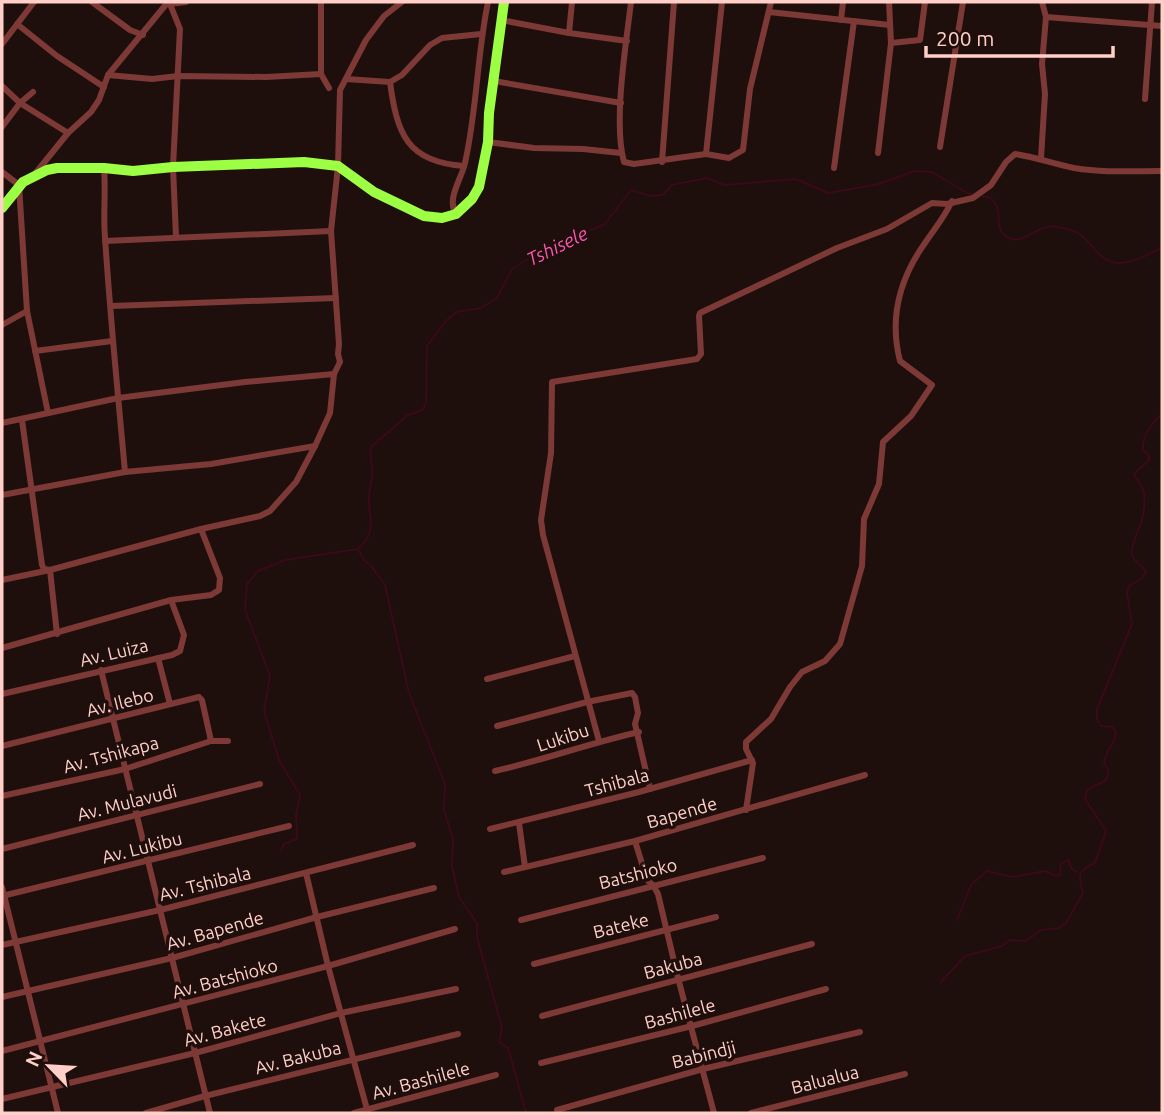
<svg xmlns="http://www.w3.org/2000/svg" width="1164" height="1115" viewBox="0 0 1164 1115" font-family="Ubuntu,sans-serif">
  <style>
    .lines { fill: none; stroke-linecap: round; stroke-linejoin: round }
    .stream { stroke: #3a091a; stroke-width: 2 }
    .street { stroke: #7d3936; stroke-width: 6 }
    .highway { stroke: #9dff43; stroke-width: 10 }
    .labels { text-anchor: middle; stroke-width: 7; stroke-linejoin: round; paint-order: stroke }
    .street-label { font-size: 18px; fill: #ffcfc8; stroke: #1e0f0c }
    .water-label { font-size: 19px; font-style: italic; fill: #ff56b0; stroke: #1e0f0c }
  </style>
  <rect width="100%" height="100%" fill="#1e0f0c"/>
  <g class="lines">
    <!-- stream -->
    <g class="stream">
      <path d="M982,196L991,198C993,201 996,204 997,207C1001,217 995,230 1007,237C1023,247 1037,223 1057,227C1063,228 1073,230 1078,233C1091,241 1099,261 1116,263C1132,264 1148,254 1162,248"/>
      <path d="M358,549L364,560L372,567L385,585L409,693L445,784L444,810L453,839L452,866L459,897L477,923V937L502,1028L499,1042L508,1048L526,1113"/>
      <path d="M281,851L284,844L297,839L296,815L300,795L279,760L264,711L270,676L245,610L247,584L258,571L285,560L358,549C379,528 368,520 369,497C369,489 372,481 372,474C373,463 368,456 372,446L408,415L423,410L426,402L427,346L445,322L456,312L481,308L497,298L512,269L539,252L605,224L631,190L651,196L662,195L672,185L707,178L724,185L796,179L828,193L879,184L915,171L932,172L967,193L973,194"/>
      <path d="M957,920L971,885L987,871L1013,877L1045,871L1056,876L1060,875L1061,864L1068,860L1072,869L1077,872"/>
      <path d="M941,982L965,956L1002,946L1010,940L1026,941L1041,930L1059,928L1066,923L1083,893C1078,876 1077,870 1095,863L1106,831L1085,799L1087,791C1097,782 1109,785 1108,769L1104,764C1104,750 1115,747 1116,731L1112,727L1101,726L1097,720V709L1132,624L1127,593L1129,586L1141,579L1146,572C1143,565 1134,562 1132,555C1130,548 1138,530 1141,523C1144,515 1145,502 1144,494C1143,485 1137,482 1134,474L1149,460V455L1143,450C1142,437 1152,422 1162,414"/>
    </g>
    <!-- street -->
    <g class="street">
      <path d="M92,2L130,30L143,35"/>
      <path d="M321,2V74L329,88"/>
      <path d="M631,2C626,45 613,122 624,162L634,164L706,154L729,158L743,150L750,89L771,2"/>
      <path d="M169,4L186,2"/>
      <path d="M170,4L180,29L173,167L176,237"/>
      <path d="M769,12L890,25"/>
      <path d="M1046,17L1162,26"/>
      <path d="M501,20L569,33L627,41"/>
      <path d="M841,20L843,2"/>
      <path d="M17,24L57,56L104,87"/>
      <path d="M569,33L572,2"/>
      <path d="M891,43L920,40L925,2"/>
      <path d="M2,44L34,2"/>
      <path d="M108,75L152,79L178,76L266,77L321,74"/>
      <path d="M346,79L390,82L402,75L430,45L442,38L481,34"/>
      <path d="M494,81L621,103"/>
      <path d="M390,82C397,134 407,162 464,166"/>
      <path d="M2,86L20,103L68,133"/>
      <path d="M1145,99L1152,2"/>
      <path d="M2,127L20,103L33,92"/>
      <path d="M488,142L534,148L583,149L621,153"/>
      <path d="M940,147L963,2"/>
      <path d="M878,153L891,43L889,2"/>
      <path d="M706,154L722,2"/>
      <path d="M1041,158L1045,94L1042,64L1046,17L1042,2"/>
      <path d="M662,162L674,2"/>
      <path d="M104,168C106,191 103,214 105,237C110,316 118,394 125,472"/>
      <path d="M834,168L854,21"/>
      <path d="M2,172L19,185L27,311L48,413"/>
      <path d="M34,175L68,133L91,112L99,100L108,75L168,2"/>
      <path d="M456,214C446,199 462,178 465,163C477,110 477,55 488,2"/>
      <path d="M105,241L331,231"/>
      <path d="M111,306L336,298"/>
      <path d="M2,325L27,311"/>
      <path d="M35,351L112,341"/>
      <path d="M22,420L42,565L44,569L50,570L57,634"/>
      <path d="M2,423L118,398L245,382L334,374"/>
      <path d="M2,495L125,472L211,464L315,446"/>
      <path d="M2,580L50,570L201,529L260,516L270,511L296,482L315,446L330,413L334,374L340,362L338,354L339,344L331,231L338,166L340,90L366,40L384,16L402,2"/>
      <path d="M2,648L171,600L211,595L219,590L220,578L201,529"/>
      <path d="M158,658L170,704"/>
      <path d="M101,670L210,1113"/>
      <path d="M487,679L575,656"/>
      <path d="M2,694L172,655L180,651L184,635L171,600"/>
      <path d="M497,726L587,702L632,693L635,697L638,713L635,724L650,789"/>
      <path d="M599,741L543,535L541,520L551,453L552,382L697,359L701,354L699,316L700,313L837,248L887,229L932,203L947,204L973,198L991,185L1006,162L1015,154C1035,157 1054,164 1074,168C1103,173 1133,171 1162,171"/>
      <path d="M2,746L199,697L202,700L211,741"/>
      <path d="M495,771C544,760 590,743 639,732"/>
      <path d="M2,796L125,769L211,741H228"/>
      <path d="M746,810L753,763L746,749V742L771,719L790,687L802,672L825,661L840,644L862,566L864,519L879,484L883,442L911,416L932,385L900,361C889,318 900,278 925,243C935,228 944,218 952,201"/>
      <path d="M519,823L525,867"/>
      <path d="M490,829L639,792L752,760"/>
      <path d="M635,841L647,880L653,885L658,894L678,978L714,1113"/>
      <path d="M2,849L260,784"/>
      <path d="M504,872L635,841L865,775"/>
      <path d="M306,873L328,966L368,1113"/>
      <path d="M2,887L58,1113"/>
      <path d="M2,896L289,826"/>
      <path d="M521,920L763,858"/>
      <path d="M2,945L160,910L413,845"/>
      <path d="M534,964L716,917"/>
      <path d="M2,997L172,958L317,917L434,888"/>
      <path d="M542,1016L812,944"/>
      <path d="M2,1051L328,966L455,929"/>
      <path d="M541,1063L692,1026L826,989"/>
      <path d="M2,1099L195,1053L341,1013L456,989"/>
      <path d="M557,1110L703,1069L860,1032"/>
      <path d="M146,1113L205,1096L458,1034"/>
      <path d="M354,1113L496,1075"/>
      <path d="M751,1113L905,1074"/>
    </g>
    <!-- highway -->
    <path class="highway" d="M2,208L23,182L47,170L57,168H104L133,171L173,167L304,162L338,166L374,192L424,216L442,218L456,214L472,199L479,187L488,142L489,113L504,2"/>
  </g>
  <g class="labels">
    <!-- street labels -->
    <g class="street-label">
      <text transform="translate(114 653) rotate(-13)" y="6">Av. Luiza</text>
      <text transform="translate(120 703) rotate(-14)" y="6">Av. Ilebo</text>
      <text transform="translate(563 738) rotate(-18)" y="6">Lukibu</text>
      <text transform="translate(111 755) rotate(-15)" y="6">Av. Tshikapa</text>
      <text transform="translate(617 783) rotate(-15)" y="6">Tshibala</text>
      <text transform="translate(127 803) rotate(-14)" y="6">Av. Mulavudi</text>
      <text transform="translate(682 813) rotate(-16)" y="6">Bapende</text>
      <text transform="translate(142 848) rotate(-14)" y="6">Av. Lukibu</text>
      <text transform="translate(638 874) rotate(-14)" y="6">Batshioko</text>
      <text transform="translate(205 884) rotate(-14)" y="6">Av. Tshibala</text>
      <text transform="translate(621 926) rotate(-14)" y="6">Bateke</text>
      <text transform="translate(215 931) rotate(-16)" y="6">Av. Bapende</text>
      <text transform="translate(673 966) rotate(-15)" y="6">Bakuba</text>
      <text transform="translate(225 979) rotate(-15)" y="6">Av. Batshioko</text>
      <text transform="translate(680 1014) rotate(-15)" y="6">Bashilele</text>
      <text transform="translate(225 1030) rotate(-15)" y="6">Av. Bakete</text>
      <text transform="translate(704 1055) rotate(-14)" y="6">Babindji</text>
      <text transform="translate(298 1058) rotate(-14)" y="6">Av. Bakuba</text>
      <text transform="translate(825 1080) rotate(-14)" y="6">Balualua</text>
      <text transform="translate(421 1081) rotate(-15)" y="6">Av. Bashilele</text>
    </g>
    <!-- water labels -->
    <g class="water-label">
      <text transform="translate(557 246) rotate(-26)" y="7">Tshisele</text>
    </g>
  </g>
  <!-- border -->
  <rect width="1164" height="1115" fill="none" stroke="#ffcfc8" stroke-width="7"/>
  <!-- north arrow -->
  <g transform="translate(49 1066) rotate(295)" stroke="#1e0f0c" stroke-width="5" paint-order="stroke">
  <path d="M0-5L12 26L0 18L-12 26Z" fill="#ffcfc8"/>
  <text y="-10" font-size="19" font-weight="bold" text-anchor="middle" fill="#ffcfc8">N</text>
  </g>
  <!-- scale -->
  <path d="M926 46v10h187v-10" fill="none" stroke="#ffcfc8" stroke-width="3.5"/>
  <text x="936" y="46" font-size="21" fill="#ffcfc8" stroke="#1e0f0c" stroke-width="5" paint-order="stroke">200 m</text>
</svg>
